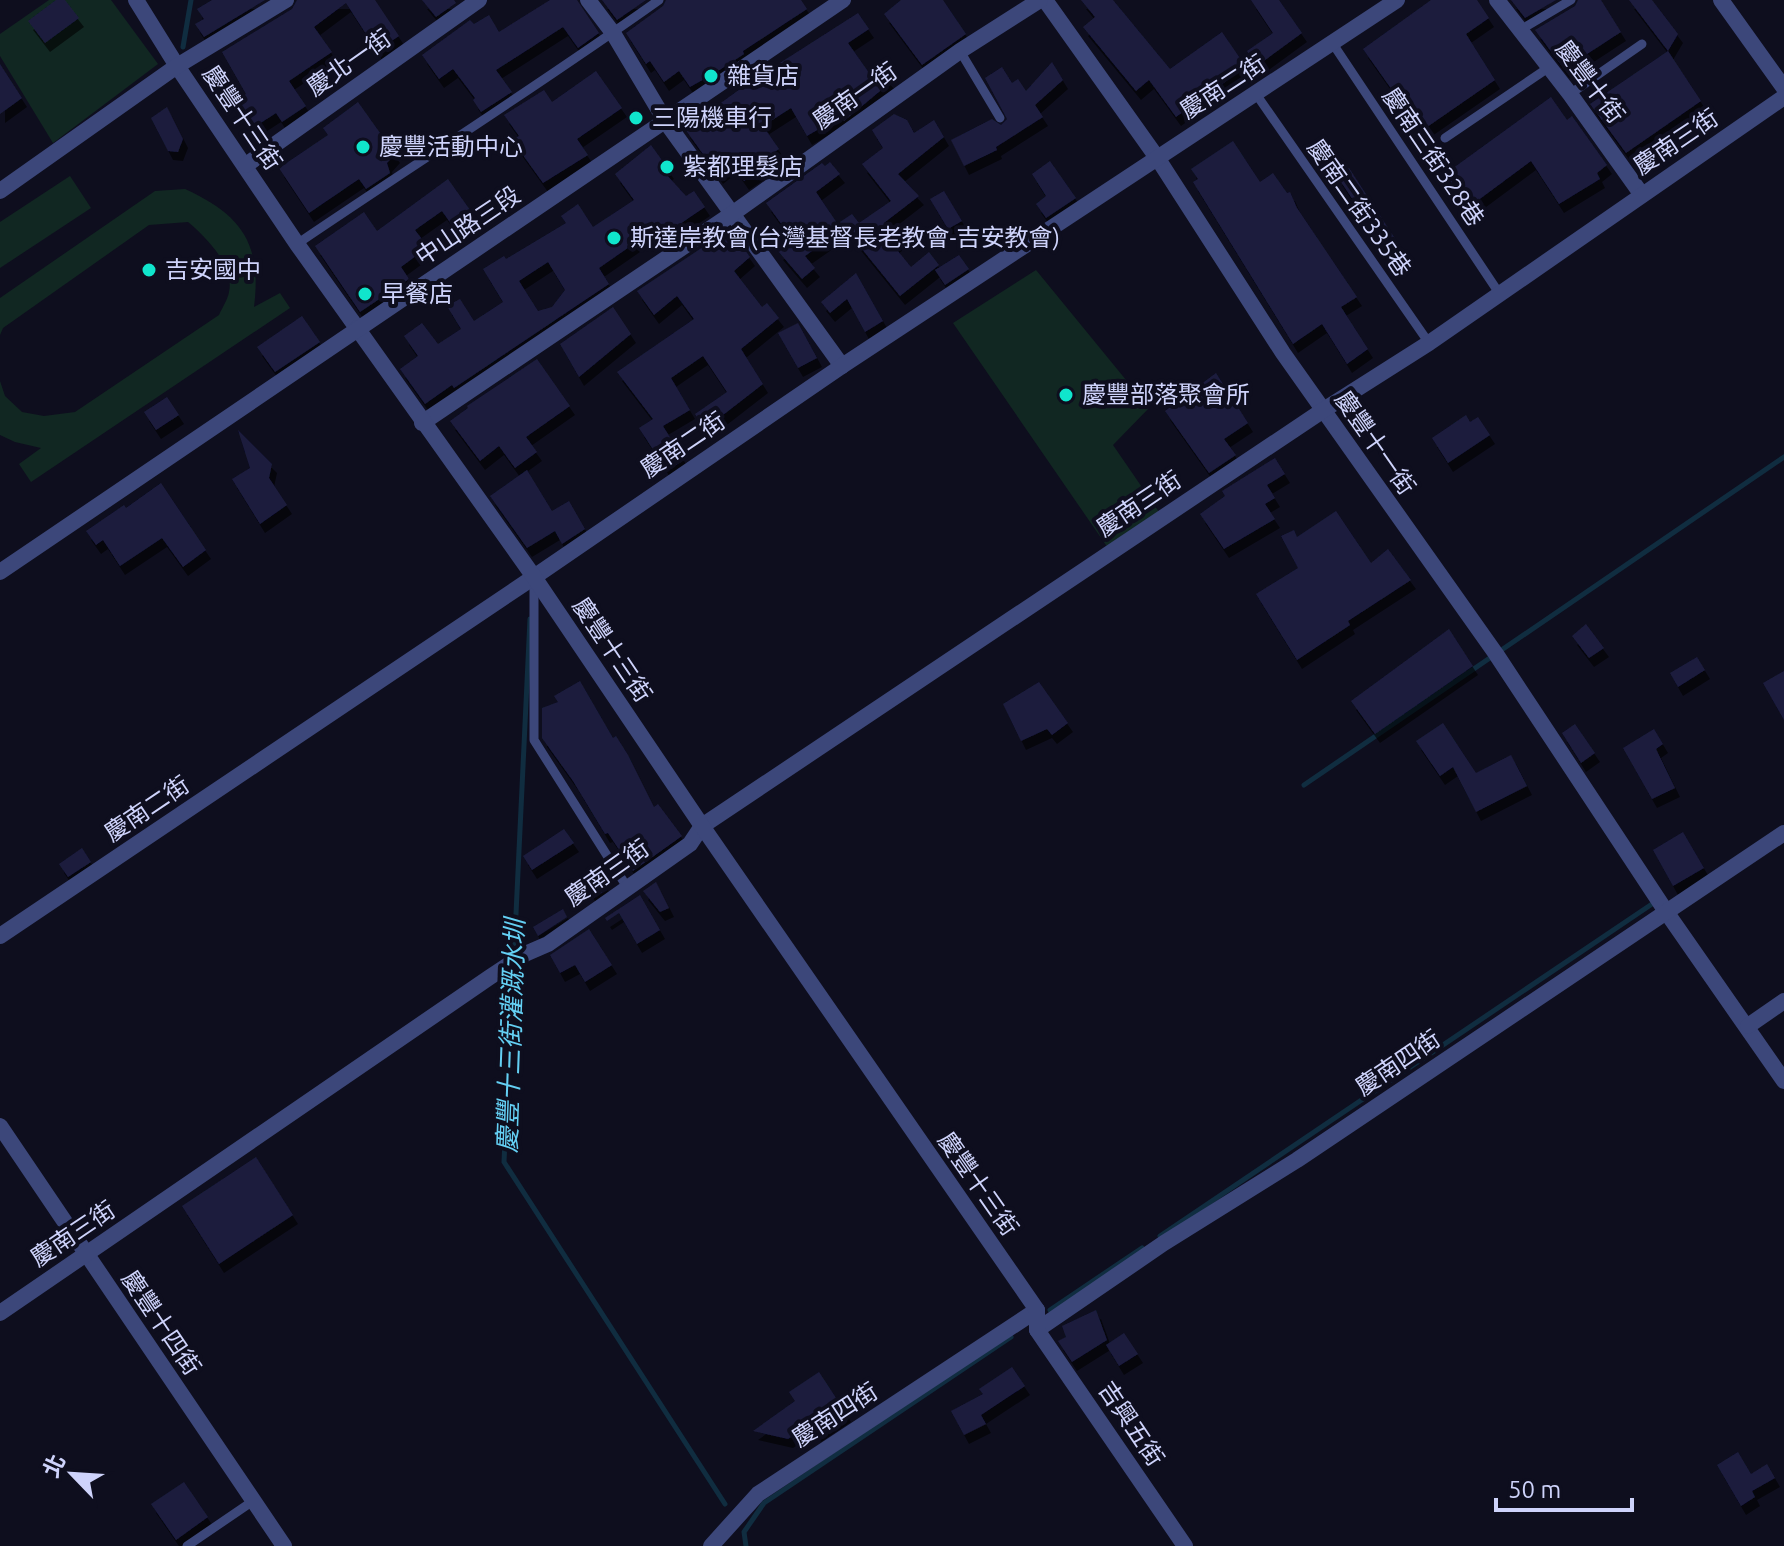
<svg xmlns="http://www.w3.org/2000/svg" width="1784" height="1546" viewBox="0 0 1784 1546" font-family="Ubuntu,'Noto Sans TC',sans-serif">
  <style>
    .green { fill: #112722 }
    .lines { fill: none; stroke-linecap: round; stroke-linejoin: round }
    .stream { stroke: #102d40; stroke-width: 5 }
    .building { fill: #1b1c3e; fill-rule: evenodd; filter: url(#shadow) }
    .service { stroke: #3c477a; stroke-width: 9 }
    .minor { stroke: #3c477a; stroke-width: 16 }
    .tertiary { stroke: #3c477a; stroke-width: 16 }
    .poi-dot { fill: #10e5cc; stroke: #0e0e1e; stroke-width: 3 }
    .labels { text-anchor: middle; stroke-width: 8; stroke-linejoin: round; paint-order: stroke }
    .street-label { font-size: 24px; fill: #ced3fb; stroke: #0e0e1e }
    .poi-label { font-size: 24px; fill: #ced3fb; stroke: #0e0e1e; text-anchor: start }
    .water-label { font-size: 26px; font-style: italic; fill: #64d0f4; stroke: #0e0e1e }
  </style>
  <defs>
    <filter id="shadow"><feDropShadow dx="5" dy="9" stdDeviation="0" flood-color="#0009"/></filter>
  </defs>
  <rect width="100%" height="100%" fill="#0e0e1e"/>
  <!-- green -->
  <g class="green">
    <path d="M49,0H111L158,64L53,143L0,56V34Z"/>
    <path d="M70,176L91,208L0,268V222Z"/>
    <path d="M185,189C242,215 262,244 254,307L280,293L290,308L31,482L19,464L41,448L15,442L0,435V381L5,396L22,412L44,416L75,412L219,315C222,308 228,299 229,292C235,266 205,236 188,222L149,225L3,328L0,335V298L155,191Z"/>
    <path d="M1036,270L1149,408L1113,445L1159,512L1108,548L953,323Z"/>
  </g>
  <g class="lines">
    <!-- stream -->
    <g class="stream">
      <path d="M183,47L191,0"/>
      <path d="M1304,785L1784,457"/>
      <path d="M514,956L530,619"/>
      <path d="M513,966L504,1162L725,1504"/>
      <path d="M1160,1236L1652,904"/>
      <path d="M1050,1310L1142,1248"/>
      <path d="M746,1546L744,1532L764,1503L1011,1337"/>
    </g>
  </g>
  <!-- building -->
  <g class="building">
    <path d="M56,0H65L79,18L45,43L28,21Z"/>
    <path d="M212,0H265L204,37L195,24L204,19L197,9Z"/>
    <path d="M297,0H375L399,36L377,51L346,3L314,27L332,52L289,81L306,106L282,122L276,113L250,130L232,103L246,94L222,52L292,9Z"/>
    <path d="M422,0H454L456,3L436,17Z"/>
    <path d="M550,0H577L599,33L578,48L563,27L496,70L512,92L481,112L473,100L475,98L453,69L439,79L422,55L470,20L474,24L489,15L499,32Z"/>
    <path d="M602,0H646L617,20Z"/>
    <path d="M666,0H801L807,9L743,51L744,54L715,73L690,87L679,71L664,82L650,61L646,64L626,33L663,6Z"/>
    <path d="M901,0H943L966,34L922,65L884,14Z"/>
    <path d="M1081,0H1113L1170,69L1222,32L1246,67L1176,117L1149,80L1136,91L1083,27L1095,17Z"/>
    <path d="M1251,0H1279L1302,33L1257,66L1247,51L1273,33Z"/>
    <path d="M1431,0H1477L1489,18L1466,34L1495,80L1417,134L1398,107L1402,104L1363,49Z"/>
    <path d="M1511,0H1556L1525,18Z"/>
    <path d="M1578,0H1601L1621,32L1564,69L1535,30L1575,6Z"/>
    <path d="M1629,0H1652L1662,13L1678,34L1668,51Z"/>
    <path d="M858,13L869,29L848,43L872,77L880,70L891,82L844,121L841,116L807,136L791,108L763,126L779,149L755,165L759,171L744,181L732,164L718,175L685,129L747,84Z"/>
    <path d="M1668,51L1701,101L1626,153L1590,104Z"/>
    <path d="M1052,62L1063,80L1035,105L1043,117L996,147L997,150L964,166L951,140L992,119L1001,125L1007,119L985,78L1002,67L1012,83L1018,79L1026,91Z"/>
    <path d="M0,64L22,98L0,114Z"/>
    <path d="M596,71L622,108L577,139L588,155L543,183L512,140L519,136L504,115L544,90L552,102Z"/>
    <path d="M1551,97L1567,120L1572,116L1607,165L1597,173L1600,179L1559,204L1531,161L1469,207L1445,174Z"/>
    <path d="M358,102L395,154L387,163L390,173L366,189L359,179L309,213L279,168L328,135L323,128Z"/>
    <path d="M167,107L183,139L178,152L168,151L151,118Z"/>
    <path d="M894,114L907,120L914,133L934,120L944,137L898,174L919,196L884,223L897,242L893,245L911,267L929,252L939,265L900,296L840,222L852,214L859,223L891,201L862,164L883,148L872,130Z"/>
    <path d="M1233,141L1260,182L1273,173L1287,193L1290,192L1297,208L1357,297L1341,307L1368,349L1347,364L1322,324L1293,344L1193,182L1198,179L1191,169Z"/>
    <path d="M651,145L669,170L665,173L686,196L694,191L705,207L677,226L683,234L666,246L655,231L635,243L599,268L609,284L454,388L452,385L425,404L400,369L418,356L404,336L422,323L438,344L461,329L447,306L460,299L474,321L503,302L483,269L504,256L506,259L566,223L561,216L578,204L593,227L634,200L615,174ZM548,262L565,290L552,307L538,311L519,281Z"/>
    <path d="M1050,161L1076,198L1046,218L1036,204L1046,196L1032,174Z"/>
    <path d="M830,162L840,174L816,192L837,223L830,228L835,235L805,256L815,268L802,279L778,251L793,240L766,203L822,163L825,166Z"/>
    <path d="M1349,168L1409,260L1398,268L1337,176Z"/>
    <path d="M448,179L475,217L456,231L442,211L415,230L428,247L401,267L409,279L360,312L315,246L364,212L377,231Z"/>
    <path d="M944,191L962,221L948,229L930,199Z"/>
    <path d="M730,229L750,257L734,271L762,307L767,303L779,318L741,349L763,384L705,429L695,414L727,392L703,356L671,378L690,410L663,426L684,460L667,471L639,428L653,419L617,372L694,319L677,296L654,315L637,291Z"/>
    <path d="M959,255L969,269L945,285L935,270Z"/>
    <path d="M856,273L883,321L865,332L847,299L830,313L821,302Z"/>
    <path d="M613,307L631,334L579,377L560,344Z"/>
    <path d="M302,316L320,342L275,372L257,347Z"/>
    <path d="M798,323L817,358L798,368L778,333Z"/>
    <path d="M537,359L570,406L526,437L537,452L515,468L499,446L480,461L450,421L468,408L467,406Z"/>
    <path d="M1216,373L1248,423L1224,439L1236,455L1209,473L1165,411Z"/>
    <path d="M167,397L179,415L156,430L144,412Z"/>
    <path d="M1466,415L1470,422L1478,417L1490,435L1448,463L1432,438Z"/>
    <path d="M238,430L272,464L269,478L287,505L260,524L232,479L250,468Z"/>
    <path d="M1275,458L1285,474L1267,485L1275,498L1265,504L1275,519L1224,549L1200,514L1225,496L1222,491Z"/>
    <path d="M527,470L552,511L569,501L585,529L562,544L555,531L527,548L490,496Z"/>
    <path d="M161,483L206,550L183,567L162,538L120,566L103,540L96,545L86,531L124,505L126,508Z"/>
    <path d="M1336,511L1371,563L1388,549L1411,580L1348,621L1350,625L1297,660L1256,594L1298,568L1281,536L1294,530L1297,537Z"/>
    <path d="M1586,624L1604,648L1589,658L1572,636Z"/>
    <path d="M1449,629L1473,666L1375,734L1351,701Z"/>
    <path d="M1697,657L1705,670L1678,687L1670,673Z"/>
    <path d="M1784,671V720L1763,683Z"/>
    <path d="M580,681L613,738L616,736L628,755L654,807L658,804L682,836L633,871L608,833L605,834L573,781L542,738V708L558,702L554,696Z"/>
    <path d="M1039,682L1068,723L1052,735L1047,729L1021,741L1003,704Z"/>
    <path d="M1443,723L1476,773L1511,755L1527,786L1476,812L1453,767L1440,776L1416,741Z"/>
    <path d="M1575,724L1595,753L1581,763L1562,733Z"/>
    <path d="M1654,729L1663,744L1656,749L1675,788L1652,799L1623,748Z"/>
    <path d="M564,829L574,843L532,870L523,856Z"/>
    <path d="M1683,832L1704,868L1673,886L1653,850Z"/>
    <path d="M82,848L91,862L68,877L59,864Z"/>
    <path d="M603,881L607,889L594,898L588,889Z"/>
    <path d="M656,882L669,908L660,912L643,891Z"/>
    <path d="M640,895L660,930L637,944L619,913L607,921L605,918Z"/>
    <path d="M563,909L567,917L538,936L533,927Z"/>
    <path d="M589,929L612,965L585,982L575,965L560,973L550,955Z"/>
    <path d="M256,1157L293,1215L219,1264L182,1206Z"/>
    <path d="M1096,1310L1107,1340L1072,1362L1058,1341L1066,1337L1062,1326Z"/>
    <path d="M1124,1333L1138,1354L1119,1366L1106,1345Z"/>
    <path d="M1012,1367L1025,1386L981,1415L986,1424L964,1435L951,1411L983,1394L979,1389Z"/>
    <path d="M819,1372L846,1413L816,1433L810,1424L788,1439L753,1431L795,1401L789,1392Z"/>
    <path d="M1738,1452L1751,1474L1767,1464L1775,1478L1752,1491L1755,1497L1741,1506L1717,1465Z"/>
    <path d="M184,1482L208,1517L176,1540L151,1504Z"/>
  </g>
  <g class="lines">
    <!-- service -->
    <g class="service">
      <path d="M1522,29L1571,0"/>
      <path d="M1333,44L1499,293"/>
      <path d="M960,51L1000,118"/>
      <path d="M1256,94L1429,343"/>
      <path d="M1570,94L1642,44"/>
      <path d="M1445,138L1548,68"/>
      <path d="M297,244C418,162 541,84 659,0"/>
      <path d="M534,580V740L627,887"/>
      <path d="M187,1546L253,1501"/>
    </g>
    <!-- minor -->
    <g class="minor">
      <path d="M136,0L177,66L297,244L357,328"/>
      <path d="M588,0L613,33L666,122L842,366"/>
      <path d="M1045,0L1158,159L1283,353L1496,654L1667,913L1784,1081"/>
      <path d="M1497,0L1570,94L1642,195"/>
      <path d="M1721,0L1784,88"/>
      <path d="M246,165L479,0"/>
      <path d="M0,191L177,66L286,0"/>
      <path d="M422,423L732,214L960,51L1040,0"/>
      <path d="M0,936L534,577L842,366L1397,0"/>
      <path d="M1748,1026L1784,1001"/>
      <path d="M0,1126L284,1546"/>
      <path d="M0,1313L490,977L525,954L548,944L690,844L702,826L1322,411L1429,343L1784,97"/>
      <path d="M1037,1330L1164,1243L1297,1160L1784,833"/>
      <path d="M711,1546L758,1494L1037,1310"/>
    </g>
    <!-- tertiary -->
    <g class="tertiary">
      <path d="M357,328L534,577L702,826L1037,1310V1330L1185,1546"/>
      <path d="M0,572L843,0"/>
    </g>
  </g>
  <!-- markers -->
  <g class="poi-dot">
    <circle cx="711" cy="76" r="8"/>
    <circle cx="636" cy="118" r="8"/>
    <circle cx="363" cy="147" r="8"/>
    <circle cx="667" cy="167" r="8"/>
    <circle cx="614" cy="238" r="8"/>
    <circle cx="149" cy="270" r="8"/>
    <circle cx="365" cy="294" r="8"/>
    <circle cx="1066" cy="395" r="8"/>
  </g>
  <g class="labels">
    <!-- street labels -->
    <g class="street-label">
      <text transform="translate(349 63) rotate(-35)" y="8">慶北一街</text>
      <text transform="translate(1590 82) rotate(53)" y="8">慶豐十街</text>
      <text transform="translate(1223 87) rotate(-33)" y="8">慶南二街</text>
      <text transform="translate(855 96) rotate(-35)" y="8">慶南一街</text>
      <text transform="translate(242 118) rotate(56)" y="8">慶豐十三街</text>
      <text transform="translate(1676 142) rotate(-34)" y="8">慶南三街</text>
      <text transform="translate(1433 157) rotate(56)" y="8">慶南三街328巷</text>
      <text transform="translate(1359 208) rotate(55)" y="8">慶南二街335巷</text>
      <text transform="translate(468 226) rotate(-34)" y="8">中山路三段</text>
      <text transform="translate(1375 443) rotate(55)" y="8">慶豐十一街</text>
      <text transform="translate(683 445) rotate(-34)" y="8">慶南二街</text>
      <text transform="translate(1139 504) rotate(-34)" y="8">慶南三街</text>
      <text transform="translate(612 650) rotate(56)" y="8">慶豐十三街</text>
      <text transform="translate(147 809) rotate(-34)" y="8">慶南二街</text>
      <text transform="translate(607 873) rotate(-35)" y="8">慶南三街</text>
      <text transform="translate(1398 1063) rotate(-34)" y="8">慶南四街</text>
      <text transform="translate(978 1184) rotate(55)" y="8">慶豐十三街</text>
      <text transform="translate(73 1234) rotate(-34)" y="8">慶南三街</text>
      <text transform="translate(161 1323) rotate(56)" y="8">慶豐十四街</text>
      <text transform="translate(835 1415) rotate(-33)" y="8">慶南四街</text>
      <text transform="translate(1131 1424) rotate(56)" y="8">吉興五街</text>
    </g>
    <!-- poi labels -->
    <g class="poi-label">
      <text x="727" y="84">雜貨店</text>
      <text x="652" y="126">三陽機車行</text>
      <text x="379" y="155">慶豐活動中心</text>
      <text x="683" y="175">紫都理髮店</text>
      <text x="630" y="246">斯達岸教會(台灣基督長老教會-吉安教會)</text>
      <text x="165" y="278">吉安國中</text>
      <text x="381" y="302">早餐店</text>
      <text x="1082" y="403">慶豐部落聚會所</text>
    </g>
    <!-- water labels -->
    <g class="water-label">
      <text transform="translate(511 1036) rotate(-88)" y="9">慶豐十三街灌溉水圳</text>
    </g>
  </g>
  <!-- north arrow -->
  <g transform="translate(72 1474) rotate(295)" stroke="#0e0e1e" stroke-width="6" paint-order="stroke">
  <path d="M0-6L14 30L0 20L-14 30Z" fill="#ced3fb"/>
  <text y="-12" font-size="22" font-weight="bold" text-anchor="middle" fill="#ced3fb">北</text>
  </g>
  <!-- scale -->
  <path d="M1496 1498v12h136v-12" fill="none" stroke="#ced3fb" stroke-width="4"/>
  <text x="1508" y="1498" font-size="24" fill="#ced3fb" stroke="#0e0e1e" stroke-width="6" paint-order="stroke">50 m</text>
</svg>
